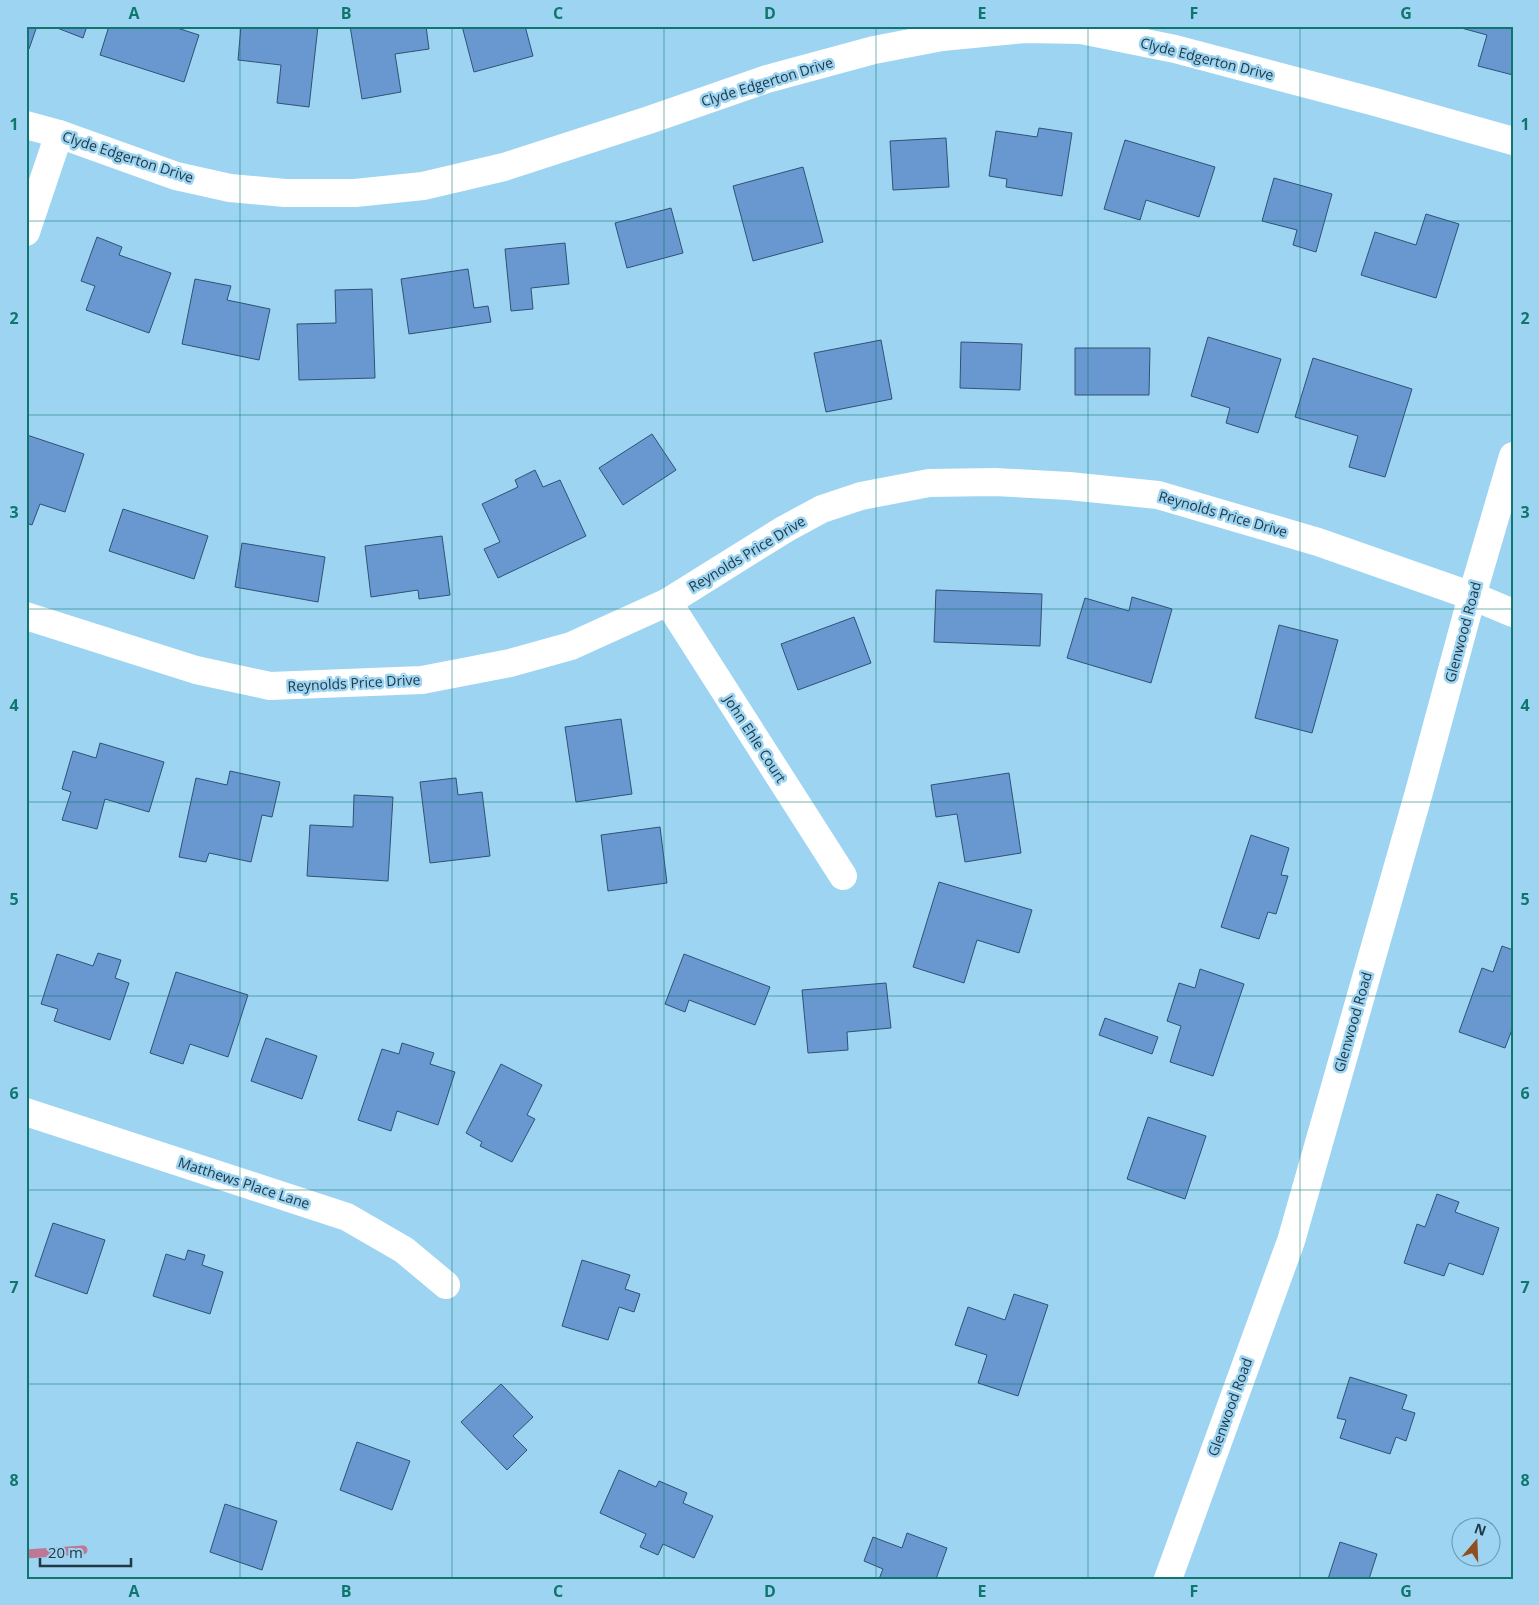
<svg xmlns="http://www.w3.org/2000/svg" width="1539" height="1605" viewBox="0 0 1539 1605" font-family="'Open Sans',sans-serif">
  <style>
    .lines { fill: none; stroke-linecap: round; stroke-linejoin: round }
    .stream { stroke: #bf7796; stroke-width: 9 }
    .building { fill: #6898cf; stroke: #315176 }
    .street { stroke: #fff; stroke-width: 28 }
    .grid { fill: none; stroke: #0f766e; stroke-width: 1; stroke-opacity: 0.55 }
    .labels { text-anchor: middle; stroke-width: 5; stroke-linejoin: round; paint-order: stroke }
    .street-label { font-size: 14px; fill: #223945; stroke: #9cd4f2 }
    .neatline { fill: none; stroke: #0f766e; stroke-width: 2 }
    .grid-label { font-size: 16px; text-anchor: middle; font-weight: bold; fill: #0f766e }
  </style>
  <rect width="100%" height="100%" fill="#9cd4f2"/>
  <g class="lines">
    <!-- stream -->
    <path class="stream" d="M26,1554L83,1550"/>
  </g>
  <!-- building -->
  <g class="building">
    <path d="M26,26H37L29,49L26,48Z"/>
    <path d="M52,26H87L83,38Z"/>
    <path d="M109,26H171L199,35L184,82L100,55Z"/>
    <path d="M241,26H318L309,107L277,103L281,65L238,60Z"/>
    <path d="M350,26H426L429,49L395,54L401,92L362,99Z"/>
    <path d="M462,26H525L533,56L474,72Z"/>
    <path d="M1454,26H1513V75L1478,66L1487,35Z"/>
    <path d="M1039,128L1072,133L1062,196L1006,187L1007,179L989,176L996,131L1037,137Z"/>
    <path d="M946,138L949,187L893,190L890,141Z"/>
    <path d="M1125,140L1215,167L1199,217L1146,200L1140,220L1104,209Z"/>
    <path d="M803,167L823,242L753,261L733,186Z"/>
    <path d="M1274,178L1332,194L1316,252L1293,245L1297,230L1262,221Z"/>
    <path d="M671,208L683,253L627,268L615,223Z"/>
    <path d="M1426,214L1459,224L1436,298L1361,275L1375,232L1416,245Z"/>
    <path d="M97,237L122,247L119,255L171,273L149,333L86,310L95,286L81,281Z"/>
    <path d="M565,243L569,284L531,288L533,309L511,311L505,249Z"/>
    <path d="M468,269L474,308L488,306L491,322L409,334L401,279Z"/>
    <path d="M195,279L231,286L227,300L270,309L259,360L182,344Z"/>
    <path d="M372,289L375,378L299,380L297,324L336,323L335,290Z"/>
    <path d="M1208,337L1281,359L1258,433L1226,423L1230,408L1191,396Z"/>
    <path d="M881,340L892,399L826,412L814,353Z"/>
    <path d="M961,342L1022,344L1020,390L960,388Z"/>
    <path d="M1075,348H1150L1149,395H1075Z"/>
    <path d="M1313,358L1412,389L1385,477L1349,467L1358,436L1295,417Z"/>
    <path d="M652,434L676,470L623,505L599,468Z"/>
    <path d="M27,435L84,454L65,512L40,504L32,525L26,523Z"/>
    <path d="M535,470L543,487L560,480L586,536L498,578L484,549L500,542L482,504L518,487L515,480Z"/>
    <path d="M123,509L208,536L194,579L109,551Z"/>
    <path d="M442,536L450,595L419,599L418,590L371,597L365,546Z"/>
    <path d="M242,543L325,557L318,602L235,587Z"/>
    <path d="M936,590L1042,594L1040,646L934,642Z"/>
    <path d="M1132,597L1172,609L1151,683L1067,658L1085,598L1129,611Z"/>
    <path d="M854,617L871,663L798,690L781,644Z"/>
    <path d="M1279,625L1338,640L1312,733L1255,718Z"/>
    <path d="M621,719L632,794L576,802L565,727Z"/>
    <path d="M100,743L164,762L149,812L105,799L97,829L62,820L71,792L62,789L73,751L96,758Z"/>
    <path d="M230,771L280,782L272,817L262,815L251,862L209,853L206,862L179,857L196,778L227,785Z"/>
    <path d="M1009,773L1021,853L965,862L957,814L936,817L931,785Z"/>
    <path d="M456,778L458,795L482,792L490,856L430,863L420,782Z"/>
    <path d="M354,795L393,797L388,881L307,876L310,825L353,827Z"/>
    <path d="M660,827L667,883L608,891L601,835Z"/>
    <path d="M1251,835L1289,848L1281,875L1288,876L1276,914L1268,912L1259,939L1221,927Z"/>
    <path d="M939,882L1032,910L1019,953L977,940L964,983L913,967Z"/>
    <path d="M1502,946L1513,950V1027L1505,1048L1459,1032L1482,968L1493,972Z"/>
    <path d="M98,953L121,960L115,978L129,983L110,1040L54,1021L58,1009L41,1004L57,954L93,966Z"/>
    <path d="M684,954L770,987L755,1025L689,1000L685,1012L665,1004Z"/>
    <path d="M1200,969L1244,984L1213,1076L1170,1062L1181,1026L1167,1021L1179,983L1195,988Z"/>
    <path d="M176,972L248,995L228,1057L190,1044L183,1064L150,1053Z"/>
    <path d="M886,983L891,1028L847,1032L848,1050L808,1053L802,990Z"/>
    <path d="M1105,1018L1158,1037L1152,1054L1099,1035Z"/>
    <path d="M266,1038L317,1056L302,1099L251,1081Z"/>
    <path d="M402,1043L434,1053L430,1064L455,1072L438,1125L397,1111L391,1131L358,1120L382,1049L399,1054Z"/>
    <path d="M501,1064L542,1085L527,1115L535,1119L512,1162L480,1146L482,1142L466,1133Z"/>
    <path d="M1148,1117L1206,1136L1185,1199L1127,1179Z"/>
    <path d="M1437,1194L1459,1202L1455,1212L1499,1228L1483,1275L1449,1263L1444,1276L1404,1263L1417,1224L1425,1227Z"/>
    <path d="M53,1223L105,1240L87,1294L35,1276Z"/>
    <path d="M188,1250L205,1255L202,1265L223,1272L210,1314L153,1296L166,1254L185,1260Z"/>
    <path d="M582,1260L630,1275L625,1289L640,1294L634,1312L619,1307L608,1340L562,1326Z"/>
    <path d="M1014,1294L1048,1305L1018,1396L978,1383L987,1355L955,1345L968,1307L1005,1320Z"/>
    <path d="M1350,1377L1407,1395L1402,1409L1415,1413L1406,1441L1396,1437L1390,1454L1340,1438L1346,1420L1337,1418Z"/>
    <path d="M501,1384L533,1417L513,1436L527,1450L507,1470L461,1422Z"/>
    <path d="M357,1442L410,1461L392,1510L340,1490Z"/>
    <path d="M619,1470L656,1487L659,1481L687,1493L683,1503L713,1516L694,1558L663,1544L658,1555L640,1547L646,1534L600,1513Z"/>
    <path d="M225,1504L277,1521L262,1570L210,1552Z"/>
    <path d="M907,1533L947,1548L936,1579H879L883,1569L864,1561L873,1537L902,1548Z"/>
    <path d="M1340,1542L1377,1554L1369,1579H1328Z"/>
  </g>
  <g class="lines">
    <!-- street -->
    <g class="street">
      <path d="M26,125L59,134L176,176L230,188L285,193H355L423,186L504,167L649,120L767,79L874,50L942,37L1025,29L1081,30L1175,49L1375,102L1513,141"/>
      <path d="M26,232L59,134"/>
      <path d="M668,602L843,876"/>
      <path d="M26,616L196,670L270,686L422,680L510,663L571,646L668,602L785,529L822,509L861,496L929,483L995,482L1069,486L1158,495L1318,542L1472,596L1513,613"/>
      <path d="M26,1112L347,1217L404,1250L446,1285"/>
      <path d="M1168,1579L1291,1241L1419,792L1472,596L1513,456"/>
    </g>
  </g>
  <!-- grid -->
  <path class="grid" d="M240,26V1579M452,26V1579M664,26V1579M876,26V1579M1088,26V1579M1300,26V1579M26,221H1513M26,415H1513M26,609H1513M26,802H1513M26,996H1513M26,1190H1513M26,1384H1513"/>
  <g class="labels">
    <!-- street labels -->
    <g class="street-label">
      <text transform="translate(1207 59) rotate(14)" y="5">Clyde Edgerton Drive</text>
      <text transform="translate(767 82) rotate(-17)" y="5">Clyde Edgerton Drive</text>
      <text transform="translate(128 157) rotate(18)" y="5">Clyde Edgerton Drive</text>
      <text transform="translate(1223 514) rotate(16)" y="5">Reynolds Price Drive</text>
      <text transform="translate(747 554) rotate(-31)" y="5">Reynolds Price Drive</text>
      <text transform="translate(1463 632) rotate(-75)" y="5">Glenwood Road</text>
      <text transform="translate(354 683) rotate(-3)" y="5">Reynolds Price Drive</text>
      <text transform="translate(755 739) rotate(57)" y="5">John Ehle Court</text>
      <text transform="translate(1353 1022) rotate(-74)" y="5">Glenwood Road</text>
      <text transform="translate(244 1183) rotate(18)" y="5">Matthews Place Lane</text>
      <text transform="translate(1230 1407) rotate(-70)" y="5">Glenwood Road</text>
    </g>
  </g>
  <!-- border -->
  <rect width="1539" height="1605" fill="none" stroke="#9cd4f2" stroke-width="55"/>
  <!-- north arrow -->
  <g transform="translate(1476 1542) rotate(19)"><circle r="24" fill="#9cd4f2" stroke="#6b96ad"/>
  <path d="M0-4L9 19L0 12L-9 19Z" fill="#914e1e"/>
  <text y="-8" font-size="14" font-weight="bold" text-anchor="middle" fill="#223945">N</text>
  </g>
  <!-- scale -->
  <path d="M40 1558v8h91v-8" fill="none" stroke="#223945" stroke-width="2.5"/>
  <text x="48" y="1558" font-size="15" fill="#223945" stroke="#9cd4f2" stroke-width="4" paint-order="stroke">20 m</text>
  <rect x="28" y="28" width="1484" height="1550" class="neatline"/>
  <g class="grid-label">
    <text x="134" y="19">A</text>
    <text x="346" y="19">B</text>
    <text x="558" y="19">C</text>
    <text x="770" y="19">D</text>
    <text x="982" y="19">E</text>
    <text x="1194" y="19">F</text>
    <text x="1406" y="19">G</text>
    <text x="14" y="130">1</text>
    <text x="1525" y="130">1</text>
    <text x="14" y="324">2</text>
    <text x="1525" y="324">2</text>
    <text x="14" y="518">3</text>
    <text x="1525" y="518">3</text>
    <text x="14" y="711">4</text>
    <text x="1525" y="711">4</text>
    <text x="14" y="905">5</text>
    <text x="1525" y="905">5</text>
    <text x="14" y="1099">6</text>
    <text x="1525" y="1099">6</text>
    <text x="14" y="1293">7</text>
    <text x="1525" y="1293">7</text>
    <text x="14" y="1486">8</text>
    <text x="1525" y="1486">8</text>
    <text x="134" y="1597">A</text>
    <text x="346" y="1597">B</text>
    <text x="558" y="1597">C</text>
    <text x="770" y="1597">D</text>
    <text x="982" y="1597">E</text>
    <text x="1194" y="1597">F</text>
    <text x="1406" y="1597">G</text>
  </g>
</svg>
